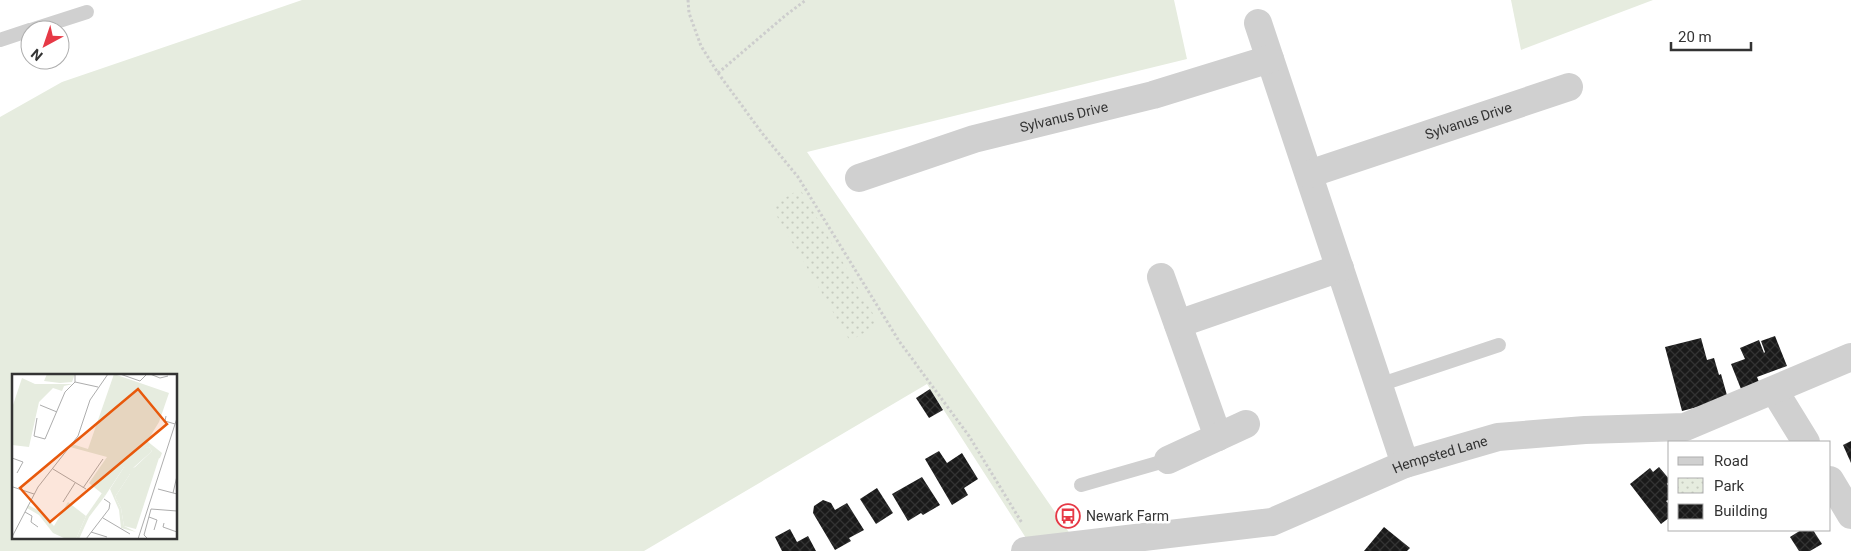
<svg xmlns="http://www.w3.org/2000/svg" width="1851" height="551" viewBox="0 0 1851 551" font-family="Roboto,sans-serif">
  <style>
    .grass { fill: #e6ecdf; fill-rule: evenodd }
    .park { fill: url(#park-dots) }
    .building { fill: url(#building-cross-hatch) }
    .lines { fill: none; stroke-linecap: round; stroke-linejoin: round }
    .path { stroke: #cdcdcd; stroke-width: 3; stroke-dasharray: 2.5 2.5; stroke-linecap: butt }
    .service { stroke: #d0d0d0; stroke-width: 14 }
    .minor { stroke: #d0d0d0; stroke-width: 28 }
    .labels { text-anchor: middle; stroke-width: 5; stroke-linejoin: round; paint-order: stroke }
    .street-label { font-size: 14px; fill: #333; stroke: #fff }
    .poi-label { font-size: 14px; fill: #333; stroke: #fff; text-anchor: start }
    .inset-road { fill: none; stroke: #adadad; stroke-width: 1 }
    .view { fill: #e8590c; fill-opacity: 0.15; stroke: #e8590c; stroke-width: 2.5 }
    .inset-edge { fill: none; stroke: #333; stroke-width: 2.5 }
  </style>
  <defs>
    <pattern id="park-dots" width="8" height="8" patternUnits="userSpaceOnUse" patternTransform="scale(1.25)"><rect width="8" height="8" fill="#e6ecdf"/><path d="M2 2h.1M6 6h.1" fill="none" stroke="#c6cbc0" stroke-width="1.8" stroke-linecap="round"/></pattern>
    <pattern id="building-cross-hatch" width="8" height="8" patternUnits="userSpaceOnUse" patternTransform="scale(1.25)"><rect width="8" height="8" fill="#1a1a1a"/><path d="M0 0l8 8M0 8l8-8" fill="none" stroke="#333"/></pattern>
  </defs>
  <rect width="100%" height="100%" fill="#fff"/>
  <!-- grass -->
  <g class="grass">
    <path d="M302,0H1174L1187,59L807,152L1077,544L1033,549L927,384L644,551H0V117L62,82ZM14,375H176V537H14Z"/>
    <path d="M1511,0H1653L1521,50Z"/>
  </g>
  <!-- park -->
  <path class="park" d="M800,189L879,324L850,341L771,206Z"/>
  <!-- building -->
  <g class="building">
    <path d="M1775,336L1787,366L1757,377L1759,382L1741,389L1731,364L1745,359L1740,348L1759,340L1764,353L1765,352L1761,341Z"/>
    <path d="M1701,338L1707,360L1714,358L1719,375L1721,374L1728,399L1682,411L1665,347Z"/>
    <path d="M930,389L943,410L929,418L916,398Z"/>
    <path d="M1851,441V463L1843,445Z"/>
    <path d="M939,451L947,463L962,453L978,479L964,488L968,495L952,505L925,459Z"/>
    <path d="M1659,467L1670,480L1667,484L1670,487V499L1666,501L1670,505V517L1661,524L1630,484L1650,468L1653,472Z"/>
    <path d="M922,477L940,505L923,515L921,513L908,521L892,494Z"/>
    <path d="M877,488L893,513L876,524L860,499Z"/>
    <path d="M823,500L831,503L835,510L847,503L864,530L849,538L851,541L835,550L813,513L814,506Z"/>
    <path d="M1384,527L1410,548L1407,551H1364Z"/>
    <path d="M790,529L797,542L808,536L816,551H782L775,537Z"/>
    <path d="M1801,530H1813L1822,544L1810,551H1799L1790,537Z"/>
  </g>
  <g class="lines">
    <!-- path -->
    <g class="path">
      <path d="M688,0L689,13L701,46L718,73L762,133L798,177L899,341L969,436L1022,523"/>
      <path d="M718,73L786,15L806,0"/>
    </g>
    <!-- service -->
    <g class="service">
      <path d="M31,30L87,12"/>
      <path d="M0,40L30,30"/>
      <path d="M1379,385L1499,345"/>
      <path d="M1081,485L1168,460"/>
    </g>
    <!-- minor -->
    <g class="minor">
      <path d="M1258,23L1405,464"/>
      <path id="s1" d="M1309,174L1569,87"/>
      <path id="s2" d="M859,178L974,139L1153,95L1270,59"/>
      <path d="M1161,277L1218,437"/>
      <path d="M1178,324L1340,268"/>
      <path d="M1774,390L1806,442"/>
      <path d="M1168,460L1246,424"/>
      <path d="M1830,480L1851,515"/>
      <path id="s3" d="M1025,551L1272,522L1405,464L1498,437L1585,430L1685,427L1851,357"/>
    </g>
  </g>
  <!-- icons -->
  <defs>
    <g id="bus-ring" transform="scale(1.25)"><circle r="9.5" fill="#fff" stroke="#e63946" stroke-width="1.5"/><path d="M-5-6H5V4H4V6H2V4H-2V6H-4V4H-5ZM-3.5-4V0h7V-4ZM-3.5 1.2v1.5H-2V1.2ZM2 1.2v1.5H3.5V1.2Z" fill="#e63946"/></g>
  </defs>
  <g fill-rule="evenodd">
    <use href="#bus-ring" x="1068" y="516"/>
  </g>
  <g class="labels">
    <!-- street labels -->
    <g class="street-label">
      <text dy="5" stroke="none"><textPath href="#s2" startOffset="214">Sylvanus Drive</textPath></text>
      <text dy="5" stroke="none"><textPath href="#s1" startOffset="168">Sylvanus Drive</textPath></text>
      <text dy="5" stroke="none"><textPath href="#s3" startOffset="430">Hempsted Lane</textPath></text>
    </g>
    <!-- poi labels -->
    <g class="poi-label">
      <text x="1086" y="521">Newark Farm</text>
    </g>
  </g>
  <!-- overview -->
  <g transform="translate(12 374)">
    <rect width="165" height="165" fill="#fff"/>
    <path d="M35,0H63L60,8L48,9L32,7ZM102,0L157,19L147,48L131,74L137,73L140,77L121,94L147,84L124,155L112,152L109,134L103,123L118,100L112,93L93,122L77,109L95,83L58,73L60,70L76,75ZM10,4L23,10H61L52,12L50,17L41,14L27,28L17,73L0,71V34ZM56,128L74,142L64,165H54L41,159L27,141L15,134L16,131L28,137L42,152Z" fill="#e6ecdf"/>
    <path d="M135,67L150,79L148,84L121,95L140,77L137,73L130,75ZM112,93L119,96L118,100L103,123L109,134L112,152L124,158L109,154L107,136L98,115ZM90,119L93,122L77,143L67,165H64L74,142Z" fill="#e6ecdf"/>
    <path class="inset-road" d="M63,0V8L86,13M108,0L128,7L135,0M138,0L148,4L156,2M28,31L45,38M154,42L153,47L163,50M25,44L22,62L33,65L53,18L63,8M0,84L11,88L5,99M41,95L74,115M1,113L22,120M71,114L91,85M146,115L165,120M161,119L165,102M51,128L63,109M13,138L20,142L19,148L26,153M137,143L145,146L142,156M91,144L118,160M152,149L151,153L165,158M79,158L95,163M0,163L26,113L66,62L78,26L96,0M74,165L97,135L98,129L92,125M126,165L165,44M136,165L132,161L139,135L165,137"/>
    <path class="view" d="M126,15L155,50L38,148L8,114Z"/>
    <rect width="165" height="165" class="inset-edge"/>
  </g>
  <!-- legend -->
  <rect x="1668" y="441" width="162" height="90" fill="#ffffff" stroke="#adadad"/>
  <rect x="1678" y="457" width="25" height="8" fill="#d0d0d0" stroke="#adadad"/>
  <text x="1714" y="466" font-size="15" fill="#333333">Road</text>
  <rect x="1678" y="478" width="25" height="15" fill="url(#park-dots)" stroke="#adadad"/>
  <text x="1714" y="491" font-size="15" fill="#333333">Park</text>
  <rect x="1678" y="504" width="25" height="15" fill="url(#building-cross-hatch)" stroke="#adadad"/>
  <text x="1714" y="516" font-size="15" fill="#333333">Building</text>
  <!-- north arrow -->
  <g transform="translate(45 45) rotate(220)"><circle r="24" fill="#ffffff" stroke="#adadad"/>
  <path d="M0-4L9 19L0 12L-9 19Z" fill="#e63946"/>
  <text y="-8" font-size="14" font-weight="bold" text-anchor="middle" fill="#333333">N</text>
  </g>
  <!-- scale -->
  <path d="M1671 42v8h80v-8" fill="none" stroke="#333333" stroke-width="2.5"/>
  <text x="1678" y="42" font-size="15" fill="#333333" stroke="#ffffff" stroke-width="4" paint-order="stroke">20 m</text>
</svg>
